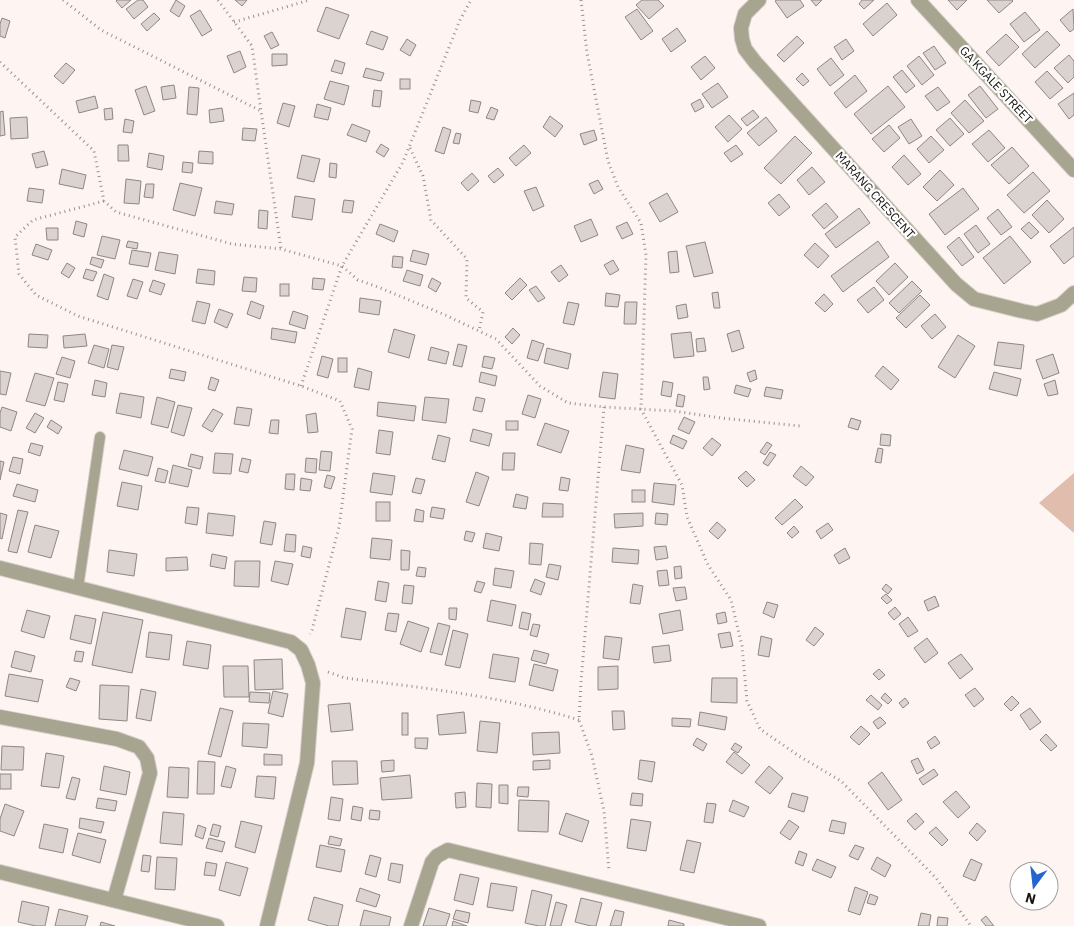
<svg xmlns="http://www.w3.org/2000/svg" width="1074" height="926" viewBox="0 0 1074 926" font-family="'IBM Plex Sans',sans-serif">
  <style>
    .green { fill: #e0bdad }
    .building { fill: #dbd3d0; stroke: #8f8784 }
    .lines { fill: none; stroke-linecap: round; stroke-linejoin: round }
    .service-casing { stroke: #d9d1ce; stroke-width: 12 }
    .minor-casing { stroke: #d9d1ce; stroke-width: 16 }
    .path { stroke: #98928f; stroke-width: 3; stroke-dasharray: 1 4; stroke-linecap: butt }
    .service { stroke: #a7a58f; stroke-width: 10 }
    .minor { stroke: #a7a58f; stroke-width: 14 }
    .labels { text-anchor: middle; stroke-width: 4.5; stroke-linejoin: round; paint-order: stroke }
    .street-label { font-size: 12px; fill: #161312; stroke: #fff }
  </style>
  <rect width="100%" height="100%" fill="#fef5f2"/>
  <!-- green -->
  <path class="green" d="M1074,473V533L1039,503Z"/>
  <!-- building -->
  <g class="building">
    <path d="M117,0H131L122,8L116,1Z"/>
    <path d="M138,0H143L148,7L134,19L126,9Z"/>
    <path d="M176,0L185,6L179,17L170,11Z"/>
    <path d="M235,0H247L242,6Z"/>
    <path d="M642,0H658L664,6L649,19L636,5Z"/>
    <path d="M777,0H800L804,6L787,18L775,1Z"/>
    <path d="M811,0H822L816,6Z"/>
    <path d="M862,0H874L864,9L859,4Z"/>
    <path d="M948,0H967L957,10Z"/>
    <path d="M987,0H1012L1013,1L999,13Z"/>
    <path d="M887,3L897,15L873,36L863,24Z"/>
    <path d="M326,7L349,15L339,39L317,31Z"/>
    <path d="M637,9L653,31L641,40L625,17Z"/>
    <path d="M1073,9L1074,29L1070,32L1060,20Z"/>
    <path d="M200,10L212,30L202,36L190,16Z"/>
    <path d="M1025,12L1040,30L1024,42L1010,24Z"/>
    <path d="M154,13L160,19L147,31L141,24Z"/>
    <path d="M2,18L10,21L5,38L0,36V24Z"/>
    <path d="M677,28L686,41L671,52L662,39Z"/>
    <path d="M371,31L388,37L383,50L366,44Z"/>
    <path d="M1047,31L1060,45L1035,68L1022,54Z"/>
    <path d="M272,32L279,45L271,49L264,36Z"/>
    <path d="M1006,34L1019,47L999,66L986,52Z"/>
    <path d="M797,36L804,43L784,62L777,55Z"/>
    <path d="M407,39L416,45L410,56L400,50Z"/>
    <path d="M846,39L854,51L842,60L834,47Z"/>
    <path d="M934,46L946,63L935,70L923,53Z"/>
    <path d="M240,51L246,67L234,73L227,56Z"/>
    <path d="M272,54H287V65L272,66Z"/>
    <path d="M1069,55L1074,61V77L1068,83L1054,68Z"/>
    <path d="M705,56L715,68L701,80L691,67Z"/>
    <path d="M919,56L934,75L922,85L907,66Z"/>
    <path d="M831,58L844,75L830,86L817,69Z"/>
    <path d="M335,60L345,63L342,74L331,71Z"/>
    <path d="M66,63L75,70L63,84L54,76Z"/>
    <path d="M366,68L384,73L381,81L363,77Z"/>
    <path d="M902,70L915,86L906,93L893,77Z"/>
    <path d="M1047,71L1063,88L1050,99L1035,82Z"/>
    <path d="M802,73L809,81L803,86L796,79Z"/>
    <path d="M855,75L867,91L846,108L834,93Z"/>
    <rect x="400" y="79" width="10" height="10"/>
    <path d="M330,81L349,86L344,105L324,99Z"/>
    <path d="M718,83L728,97L712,108L702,94Z"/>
    <path d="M174,85L176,98L163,100L161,87Z"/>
    <path d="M146,86L155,111L144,115L135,90Z"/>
    <path d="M888,86L905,107L871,134L854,114Z"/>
    <path d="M980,86L998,109L986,118L968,95Z"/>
    <path d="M189,87L199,88L197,115L187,114Z"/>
    <path d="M938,87L950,102L937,111L925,96Z"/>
    <path d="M374,90L382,91L380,107L372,106Z"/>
    <path d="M1074,93V115L1069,119L1058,104Z"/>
    <path d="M95,96L98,108L79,113L76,101Z"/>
    <path d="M700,99L704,107L695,112L691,104Z"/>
    <path d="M471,100L481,102L478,113L469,111Z"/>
    <path d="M965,100L984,121L969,133L951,113Z"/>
    <path d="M283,103L295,106L289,127L277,123Z"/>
    <path d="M317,104L331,108L328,120L314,117Z"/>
    <path d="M491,107L498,110L494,120L486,118Z"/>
    <path d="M112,108L113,119L105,120L104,109Z"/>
    <path d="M222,108L224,121L210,123L209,110Z"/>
    <path d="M753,110L759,117L747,126L741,119Z"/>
    <path d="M3,111L5,135L0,136V112Z"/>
    <path d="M729,115L742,129L728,142L715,127Z"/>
    <path d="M550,116L563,126L555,137L543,127Z"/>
    <path d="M27,117L28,138L11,139L10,118Z"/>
    <path d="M766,117L777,131L759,146L747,133Z"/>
    <path d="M950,118L964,134L950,146L936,130Z"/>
    <path d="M125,119L134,121L132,133L123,132Z"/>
    <path d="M911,119L922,136L909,144L898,127Z"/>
    <path d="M352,124L370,131L366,142L347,135Z"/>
    <path d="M889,125L900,138L884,152L872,139Z"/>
    <path d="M443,127L451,130L444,154L435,151Z"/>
    <path d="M243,128L257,129L255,141L242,140Z"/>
    <path d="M594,130L597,140L584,145L580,134Z"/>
    <path d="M989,130L1005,148L988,162L972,144Z"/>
    <path d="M456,133L461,134L459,144L453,143Z"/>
    <path d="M795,136L812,153L781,184L764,168Z"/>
    <path d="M931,136L944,150L929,163L917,149Z"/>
    <path d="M381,144L389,149L384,157L376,152Z"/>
    <path d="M118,145H128L129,161H118Z"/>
    <path d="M524,145L531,153L516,166L509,158Z"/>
    <path d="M736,145L743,154L731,162L724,153Z"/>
    <path d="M1012,147L1029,166L1009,184L991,165Z"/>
    <path d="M44,151L48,165L36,168L32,154Z"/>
    <path d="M199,151L213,152V164L198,163Z"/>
    <path d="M149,153L164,156L162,170L147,167Z"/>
    <path d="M302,155L320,159L314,182L297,178Z"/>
    <path d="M904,155L921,174L908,185L892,167Z"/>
    <path d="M183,162L193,163L192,173L182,172Z"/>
    <path d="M330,163L337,164L336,178L329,177Z"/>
    <path d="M812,167L825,182L809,195L797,180Z"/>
    <path d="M498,168L504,175L494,183L488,176Z"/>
    <path d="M62,169L86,175L83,189L59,184Z"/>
    <path d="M940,170L954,185L937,201L923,187Z"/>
    <path d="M1033,172L1050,191L1024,213L1007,195Z"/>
    <path d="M472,173L479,181L468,191L461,183Z"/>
    <path d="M126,179L141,181L139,204L124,203Z"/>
    <path d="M598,180L603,189L594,194L589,184Z"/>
    <path d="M180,183L202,188L195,216L173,210Z"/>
    <path d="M146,184H154L153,198L144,197Z"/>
    <path d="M536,187L544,206L533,211L524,191Z"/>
    <path d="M29,188L44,190L42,203L27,201Z"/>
    <path d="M963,188L979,209L945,235L929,214Z"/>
    <path d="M667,193L678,212L660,222L649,203Z"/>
    <path d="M779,194L790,207L779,216L768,203Z"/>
    <path d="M295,196L315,199L312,220L292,217Z"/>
    <path d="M344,200L354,201L352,213L342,212Z"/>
    <path d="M1047,200L1064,219L1049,233L1032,215Z"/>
    <path d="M216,201L234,204L232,215L214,213Z"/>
    <path d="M826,203L838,217L824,229L812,215Z"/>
    <path d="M859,208L870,223L836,248L825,234Z"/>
    <path d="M998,209L1012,227L1001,235L987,218Z"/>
    <path d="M259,210L268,211L267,229L258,228Z"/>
    <path d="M591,219L598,235L581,242L574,226Z"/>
    <path d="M76,221L87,224L84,237L73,234Z"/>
    <path d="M627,222L633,234L622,239L616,227Z"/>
    <path d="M1029,222L1039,232L1031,239L1021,229Z"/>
    <path d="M380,224L398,231L394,242L376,234Z"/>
    <path d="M976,225L990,244L978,253L964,234Z"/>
    <path d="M1074,227V256L1064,264L1050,246Z"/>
    <path d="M46,228H58V240H47Z"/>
    <path d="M102,236L120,240L115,259L97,255Z"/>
    <path d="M1010,236L1031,262L1004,284L983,258Z"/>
    <path d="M959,237L974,257L962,266L947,247Z"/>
    <path d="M128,241L138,243L137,249L126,247Z"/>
    <path d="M878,241L889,257L843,292L831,276Z"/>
    <path d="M705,242L713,273L694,277L686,246Z"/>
    <path d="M815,243L829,256L818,268L804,255Z"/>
    <path d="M36,244L52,250L48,260L32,255Z"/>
    <path d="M132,250L151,253L148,267L129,264Z"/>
    <path d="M413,250L429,254L426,265L410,261Z"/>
    <path d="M677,251L679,272L670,273L668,252Z"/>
    <path d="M159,252L178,255L175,274L155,270Z"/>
    <path d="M393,256L403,257L402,268L392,267Z"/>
    <path d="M92,257L104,260L101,268L90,264Z"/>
    <path d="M613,260L619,270L610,275L604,265Z"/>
    <path d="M67,263L75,268L69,278L61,273Z"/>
    <path d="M895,263L908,277L889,295L876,281Z"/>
    <path d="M561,265L568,275L559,282L551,272Z"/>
    <path d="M86,269L97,272L93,281L83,278Z"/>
    <path d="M198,269L215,271L214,285L196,283Z"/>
    <path d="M407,270L423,275L420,286L403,281Z"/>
    <path d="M104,274L114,278L108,300L97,296Z"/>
    <path d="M244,277L257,278L256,292L242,291Z"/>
    <path d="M313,278L325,279L323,290L312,289Z"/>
    <path d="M432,278L441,283L436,292L428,287Z"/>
    <path d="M520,278L527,285L512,300L505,293Z"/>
    <path d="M133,279L143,282L137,299L127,296Z"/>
    <path d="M153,280L165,284L161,295L149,291Z"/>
    <path d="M912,281L922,291L899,313L889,303Z"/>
    <rect x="280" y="284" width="9" height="12"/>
    <path d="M536,286L545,298L538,302L529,290Z"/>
    <path d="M874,287L884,300L868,313L857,300Z"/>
    <path d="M718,292L720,308H714L712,293Z"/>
    <path d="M606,293L620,295L618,307L605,306Z"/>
    <path d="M824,294L833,304L825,312L815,303Z"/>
    <path d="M920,295L930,305L906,328L896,318Z"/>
    <path d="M360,298L381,301L379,315L359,312Z"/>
    <path d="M197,301L210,304L205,324L192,321Z"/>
    <path d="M251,301L264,306L260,319L247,314Z"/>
    <path d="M568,302L579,304L574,325L563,323Z"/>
    <path d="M625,302H637L636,324H624Z"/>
    <path d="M686,304L688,317L678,319L676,306Z"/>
    <path d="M219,309L233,314L227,328L214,322Z"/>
    <path d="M293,311L308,316L305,329L289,324Z"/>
    <path d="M935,314L946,327L932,339L921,326Z"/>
    <path d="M272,328L297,332L295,343L271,339Z"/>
    <path d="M513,328L520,335L512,344L505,337Z"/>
    <path d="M394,329L415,335L409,358L388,352Z"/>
    <path d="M739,330L744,348L732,352L727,334Z"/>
    <path d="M691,332L694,356L674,358L671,334Z"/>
    <path d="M29,334L48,335L47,348L28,347Z"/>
    <path d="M85,334L87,346L64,348L63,336Z"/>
    <path d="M958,335L975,346L955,378L938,367Z"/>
    <path d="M704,338L706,351L697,352L696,339Z"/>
    <path d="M532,340L544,344L538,361L527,358Z"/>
    <path d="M998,342L1024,345L1021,369L994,365Z"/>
    <path d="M458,344L467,346L462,367L453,365Z"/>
    <path d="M94,345L109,349L104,368L88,363Z"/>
    <path d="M112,345L124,347L118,370L107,367Z"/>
    <path d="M431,347L449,352L446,364L428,360Z"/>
    <path d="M547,348L571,354L568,369L544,363Z"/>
    <path d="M1053,354L1059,373L1043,379L1036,360Z"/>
    <path d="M322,356L333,359L328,378L317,375Z"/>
    <path d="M484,356L495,358L492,369L482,367Z"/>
    <path d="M62,357L75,361L70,378L56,374Z"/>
    <rect x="338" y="358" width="9" height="14"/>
    <path d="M883,366L899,380L891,390L875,376Z"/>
    <path d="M358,368L372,372L369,390L354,387Z"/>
    <path d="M171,369L186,372L184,381L169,378Z"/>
    <path d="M755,370L757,379L750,382L747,373Z"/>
    <path d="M0,371L11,373L6,395L0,394Z"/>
    <path d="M481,372L497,376L495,386L479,382Z"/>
    <path d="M603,372L618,374L615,399L599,397Z"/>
    <path d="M994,372L1021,379L1017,396L989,389Z"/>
    <path d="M35,373L54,378L45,406L26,401Z"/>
    <path d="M211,377L219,380L215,391L208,389Z"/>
    <path d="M703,377H708L710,389L704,390Z"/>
    <path d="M95,380L107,383L105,397L92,395Z"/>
    <path d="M1055,380L1058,394L1048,396L1044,384Z"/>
    <path d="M663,381L673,383L671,397L661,395Z"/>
    <path d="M58,382L68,384L64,402L54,400Z"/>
    <path d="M736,385L751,389L748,397L734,393Z"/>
    <path d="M766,387L783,390L781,399L764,396Z"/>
    <path d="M120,393L144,397L141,418L116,413Z"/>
    <path d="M678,394L685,396L683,407L676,406Z"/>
    <path d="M528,395L541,399L535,418L522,414Z"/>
    <path d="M157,397L175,402L168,428L151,424Z"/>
    <path d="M425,397L449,399L446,423L422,420Z"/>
    <path d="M476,397L485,399L482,412L473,410Z"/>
    <path d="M378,402L416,406L414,421L377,416Z"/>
    <path d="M178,405L192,408L184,436L171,432Z"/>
    <path d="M2,407L17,412L11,431L0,427V413Z"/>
    <path d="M237,407L252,409L249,426L234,424Z"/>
    <path d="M213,409L223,414L212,432L202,426Z"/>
    <path d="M35,413L44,418L35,433L26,428Z"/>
    <path d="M316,413L318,432L308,433L306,415Z"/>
    <path d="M684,417L695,422L689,434L678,429Z"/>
    <path d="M851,418L861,421L858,430L848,427Z"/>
    <path d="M51,420L62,427L58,434L47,427Z"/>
    <path d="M271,420H279L278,434L269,433Z"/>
    <rect x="506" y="421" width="12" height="9"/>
    <path d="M545,423L569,431L561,453L537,445Z"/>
    <path d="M473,429L492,434L489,446L470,441Z"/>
    <path d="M379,430L393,432L390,455L376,453Z"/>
    <path d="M881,434L891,435L890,446L880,445Z"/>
    <path d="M438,435L450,438L445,462L432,459Z"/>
    <path d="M673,435L687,441L683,449L670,443Z"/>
    <path d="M712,438L721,445L712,456L703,448Z"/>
    <path d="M767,442L772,445L765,455L760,452Z"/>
    <path d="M31,443L43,446L40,456L28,452Z"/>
    <path d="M626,445L644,449L640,473L621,470Z"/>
    <path d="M878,448L883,449L881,463L875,462Z"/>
    <path d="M124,450L153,457L148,476L119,469Z"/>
    <path d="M321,451L332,452L330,471L319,470Z"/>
    <path d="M770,452L776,455L768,466L763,463Z"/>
    <path d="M215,453L233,454L231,474L213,473Z"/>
    <path d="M503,453H515L514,470H502Z"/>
    <path d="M191,454L203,457L200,469L188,466Z"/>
    <path d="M13,457L23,459L20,474L9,471Z"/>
    <path d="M242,458L251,460L248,473L239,471Z"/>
    <path d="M306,458L317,459L316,473L305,472Z"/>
    <path d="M0,461L4,462L0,480Z"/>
    <path d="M173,465L192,470L188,487L169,483Z"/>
    <path d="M801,466L814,477L806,486L793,476Z"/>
    <path d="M158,468L168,471L165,483L155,481Z"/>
    <path d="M746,471L755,480L747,487L738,478Z"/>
    <path d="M476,472L489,477L479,506L466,502Z"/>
    <path d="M373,473L395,476L392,495L370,492Z"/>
    <path d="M286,474H295L294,490L285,489Z"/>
    <path d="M327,475L335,477L331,489L324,487Z"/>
    <path d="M561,477L570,479L568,491L559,490Z"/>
    <path d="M301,478L312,480L310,491L300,490Z"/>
    <path d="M416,478L425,480L421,494L412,492Z"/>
    <path d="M122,482L142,486L138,510L117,506Z"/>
    <path d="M654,483L676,485L674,505L652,502Z"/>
    <path d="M17,484L38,490L35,502L13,496Z"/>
    <rect x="632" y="490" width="13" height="12"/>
    <path d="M516,494L528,497L526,509L513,507Z"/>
    <path d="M795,499L803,507L782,525L775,518Z"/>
    <rect x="376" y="502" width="14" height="19"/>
    <path d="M543,503L563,504V517H542Z"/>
    <path d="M187,507L199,508L197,525L185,523Z"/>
    <path d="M432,507L445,509L443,519L430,517Z"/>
    <path d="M416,509L424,511L423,522L414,521Z"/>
    <path d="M18,510L28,512L17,553L8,551Z"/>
    <path d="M0,513L7,515L2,539L0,538Z"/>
    <path d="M208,513L235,516L233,536L206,533Z"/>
    <path d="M643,513V526L615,528L614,514Z"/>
    <path d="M656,513L668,514L667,525L655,524Z"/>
    <path d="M264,521L276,523L272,545L260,543Z"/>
    <path d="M717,522L726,530L718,539L709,531Z"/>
    <path d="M828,523L833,530L821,539L816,531Z"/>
    <path d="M35,525L59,531L51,558L28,552Z"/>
    <path d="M794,526L799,532L792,538L787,533Z"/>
    <path d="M466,531L475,533L472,542L464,540Z"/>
    <path d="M486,533L502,537L499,551L483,548Z"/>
    <path d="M286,534L296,535L295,552L284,551Z"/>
    <path d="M372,538L392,540L390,560L370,558Z"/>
    <path d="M530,543L543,544L541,565L529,564Z"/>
    <path d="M303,546L312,548L310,558L301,556Z"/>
    <path d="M666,546L668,558L656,560L654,547Z"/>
    <path d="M613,548L639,550L638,564L612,562Z"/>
    <path d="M845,548L850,558L839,564L834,555Z"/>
    <path d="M109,550L137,554L134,576L107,572Z"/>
    <path d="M401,550L410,551L409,570H401Z"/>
    <path d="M212,554L227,557L225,569L210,566Z"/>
    <path d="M187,557L188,570L166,571V558Z"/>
    <path d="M235,561H260L259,587L234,586Z"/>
    <path d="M275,561L293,564L288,585L271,581Z"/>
    <path d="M549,564L561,566L558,580L546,577Z"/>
    <path d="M681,566L682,578L675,579L674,567Z"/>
    <path d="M418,567L426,568L425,577L416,576Z"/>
    <path d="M495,568L514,571L511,588L493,585Z"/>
    <path d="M667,570L669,585L659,586L657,571Z"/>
    <path d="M535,579L545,583L541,595L530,591Z"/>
    <path d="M378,581L389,583L386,602L375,600Z"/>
    <path d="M477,581L485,583L481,593L474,591Z"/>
    <path d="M633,584L643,586L640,604L630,603Z"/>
    <path d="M886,584L892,589L888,594L882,589Z"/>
    <path d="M404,585L414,586L412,604L402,603Z"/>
    <path d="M685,587L687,599L676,601L673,588Z"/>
    <path d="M886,594L892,600L887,604L881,598Z"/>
    <path d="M935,596L939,606L928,611L924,601Z"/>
    <path d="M491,600L516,605L512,626L487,621Z"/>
    <path d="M767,602L778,605L774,618L763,613Z"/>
    <path d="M895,607L901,614L894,620L888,613Z"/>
    <path d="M346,608L366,612L361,640L341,637Z"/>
    <path d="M449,608H457L456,620L449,619Z"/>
    <path d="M27,610L50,616L44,638L21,631Z"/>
    <path d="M680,610L683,630L663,634L659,614Z"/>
    <path d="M103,612L143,620L132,673L92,665Z"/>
    <path d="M522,612L531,614L528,630L519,628Z"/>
    <path d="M725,612L727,622L718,624L716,614Z"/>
    <path d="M388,613L399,614L396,632L385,630Z"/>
    <path d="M75,615L96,619L91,644L70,639Z"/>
    <path d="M908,617L918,631L908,637L899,624Z"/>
    <path d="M408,621L429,628L421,652L400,644Z"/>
    <path d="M438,623L450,626L442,655L430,652Z"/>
    <path d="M533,624L540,625L537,637L530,635Z"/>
    <path d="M815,627L824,634L814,646L806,640Z"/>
    <path d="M453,630L468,634L460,668L445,665Z"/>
    <path d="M149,632L172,635L169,660L146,657Z"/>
    <path d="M730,632L733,646L721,648L718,634Z"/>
    <path d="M605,636L622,638L619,660L603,658Z"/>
    <path d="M761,636L772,639L769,657L758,655Z"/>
    <path d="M927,638L938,653L925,663L914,648Z"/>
    <path d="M187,641L211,645L208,669L183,665Z"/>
    <path d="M669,645L671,661L654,663L652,647Z"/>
    <path d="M534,650L549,654L546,664L531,660Z"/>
    <path d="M15,651L35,656L31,672L11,667Z"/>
    <path d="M76,651L84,652L82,662L74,661Z"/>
    <path d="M493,654L519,658L515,682L489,678Z"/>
    <path d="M961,654L973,669L960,679L948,663Z"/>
    <path d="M282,659L283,689L255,690L254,660Z"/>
    <path d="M534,664L558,670L553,691L529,685Z"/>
    <path d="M223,666H248L249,697H224Z"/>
    <path d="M618,666V689L598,690V667Z"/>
    <path d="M879,669L885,675L879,680L873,674Z"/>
    <path d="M9,674L43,680L38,702L5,696Z"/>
    <path d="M70,678L80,681L76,691L66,687Z"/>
    <path d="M712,678H737V703L711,702Z"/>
    <path d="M100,685L129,686L127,721L99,719Z"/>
    <path d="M975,688L984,699L974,707L965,695Z"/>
    <path d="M141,689L156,692L151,721L136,718Z"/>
    <path d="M273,691L288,694L283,717L268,713Z"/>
    <path d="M250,692L270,693L269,703L249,702Z"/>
    <path d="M885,693L892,700L888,704L881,698Z"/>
    <path d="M871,695L882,705L878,710L866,700Z"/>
    <path d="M1012,696L1019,703L1011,711L1004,704Z"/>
    <path d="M905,698L909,703L903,708L899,703Z"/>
    <path d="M350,703L353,730L331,732L328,705Z"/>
    <path d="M220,708L233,711L221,757L208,754Z"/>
    <path d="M1030,708L1041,722L1030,730L1020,715Z"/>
    <path d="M612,711H624L625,729L613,730Z"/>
    <path d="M464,712L466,733L439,735L437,715Z"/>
    <path d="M700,712L727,717L725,730L698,725Z"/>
    <rect x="402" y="713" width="6" height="22"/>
    <path d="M880,717L886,723L878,729L873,722Z"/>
    <path d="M672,718L691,719L690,727L672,726Z"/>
    <path d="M480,721L500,723L497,753L477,751Z"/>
    <path d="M243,723L269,724L267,748L242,746Z"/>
    <path d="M861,726L870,734L859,745L850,737Z"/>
    <path d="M559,732L560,753L533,755L532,733Z"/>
    <path d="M1046,734L1057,746L1051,751L1040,740Z"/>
    <path d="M935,736L940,743L931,749L927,742Z"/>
    <path d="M415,738H428L427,749L415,748Z"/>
    <path d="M697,738L707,744L703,751L693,745Z"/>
    <path d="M735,743L742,747L738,753L731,749Z"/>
    <path d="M2,746L24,747L23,770H1Z"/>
    <path d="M734,752L750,765L742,774L726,762Z"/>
    <path d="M46,753L64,756L59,788L41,786Z"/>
    <path d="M264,754L282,755V765H264Z"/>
    <path d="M918,758L924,770L917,774L911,761Z"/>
    <path d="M394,760V771L382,772L381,761Z"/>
    <path d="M550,760V769L533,770V761Z"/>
    <path d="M640,760L655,762L652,782L638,779Z"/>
    <path d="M198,761L215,762L214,794H197Z"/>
    <path d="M332,761H357L358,784L333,785Z"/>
    <path d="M104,766L130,772L126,795L100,790Z"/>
    <path d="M226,766L236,769L231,788L221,786Z"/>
    <path d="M769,766L783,778L770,794L755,782Z"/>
    <path d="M169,767L189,768L188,798L167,797Z"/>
    <path d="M934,769L938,775L923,785L919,779Z"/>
    <path d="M882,772L902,800L888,810L868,783Z"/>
    <rect x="0" y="774" width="11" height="15"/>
    <path d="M410,775L412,798L382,800L380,778Z"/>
    <path d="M257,776L276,777L274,799L255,797Z"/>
    <path d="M72,777L80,779L75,800L66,798Z"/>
    <path d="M477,783L492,784L491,808L476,807Z"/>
    <path d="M499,785H508V804L499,803Z"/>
    <path d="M518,787H529L528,797L517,796Z"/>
    <path d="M956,791L970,807L958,818L943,802Z"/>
    <path d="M465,792L466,807L456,808L455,793Z"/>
    <path d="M632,793L643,794L642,806L630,805Z"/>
    <path d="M792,793L808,797L804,812L788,807Z"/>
    <path d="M331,797L343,799L340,821L328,819Z"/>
    <path d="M98,798L117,801L115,811L96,808Z"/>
    <path d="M519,800L549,801L548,832L518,831Z"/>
    <path d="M733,800L749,807L744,817L729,811Z"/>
    <path d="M707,803L716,804L713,823L704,822Z"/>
    <path d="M5,804L24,811L14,836L0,831V819Z"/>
    <path d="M353,806L363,808L361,821L351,819Z"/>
    <path d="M370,810L380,811L379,820L369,819Z"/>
    <path d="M163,812L184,814L182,845L160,843Z"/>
    <path d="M566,813L589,821L582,842L559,834Z"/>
    <path d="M916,813L924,822L915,830L907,821Z"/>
    <path d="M80,818L104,822L101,833L79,828Z"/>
    <path d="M631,819L651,822L646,851L627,848Z"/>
    <path d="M789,820L799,827L790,840L780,833Z"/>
    <path d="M832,820L846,823L844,834L829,831Z"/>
    <path d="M241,821L262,826L255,853L235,847Z"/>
    <path d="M977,823L986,831L977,841L969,833Z"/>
    <path d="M44,824L68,829L63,853L39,848Z"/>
    <path d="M213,824L221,826L218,837L210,835Z"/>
    <path d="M198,825L206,828L203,839L195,836Z"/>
    <path d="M936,827L948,840L942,846L929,833Z"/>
    <path d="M78,833L106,840L100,863L72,855Z"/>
    <path d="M330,836L342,839L340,846L328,844Z"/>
    <path d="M209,838L225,842L222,852L206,848Z"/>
    <path d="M687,840L701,843L694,873L680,870Z"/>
    <path d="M320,845L345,850L341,872L316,867Z"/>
    <path d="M855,845L864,848L858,860L849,856Z"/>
    <path d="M799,851L807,854L803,866L795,863Z"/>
    <path d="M143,855L151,856L149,872L141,871Z"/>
    <path d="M370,855L381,858L376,877L365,874Z"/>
    <path d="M157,857L177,858L175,890L155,889Z"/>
    <path d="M877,857L891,865L885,877L871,869Z"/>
    <path d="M817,859L836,867L831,878L812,870Z"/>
    <path d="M971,859L982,864L975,881L963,876Z"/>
    <path d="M206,862L217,864L215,876L204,875Z"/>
    <path d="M226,862L248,868L240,896L219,890Z"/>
    <path d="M391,863L403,865L400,883L388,880Z"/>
    <path d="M460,874L479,878L473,905L454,900Z"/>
    <path d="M491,883L517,887L513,911L487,907Z"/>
    <path d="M855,887L868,892L860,915L848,911Z"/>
    <path d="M360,888L380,895L376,907L356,901Z"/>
    <path d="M532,890L552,895L545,926H539L525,923Z"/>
    <path d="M870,894L878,897L875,905L867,903Z"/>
    <path d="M314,897L343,905L338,926H329L308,920Z"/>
    <path d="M581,898L602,903L596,926H591L575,922Z"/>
    <path d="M22,901L49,907L45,926H36L18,922Z"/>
    <path d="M556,902L567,905L561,926H550Z"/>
    <path d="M429,908L450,914L446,926H423Z"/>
    <path d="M59,909L88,916L85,926H55Z"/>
    <path d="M364,910L391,917L389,926H360Z"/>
    <path d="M456,910L470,913L468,923L453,919Z"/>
    <path d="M615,910L624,912L621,926H610Z"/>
    <path d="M921,913L931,915L929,926H918Z"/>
    <path d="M986,916L994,926H986L981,920Z"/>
    <path d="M938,917L948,918L947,926H937Z"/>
    <path d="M669,920L684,924V926H668Z"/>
    <path d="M453,921L467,926H452Z"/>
    <path d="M101,922L115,926H100Z"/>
  </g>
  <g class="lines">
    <!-- service casing -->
    <g class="service-casing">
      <path id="service" d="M78,588L100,437"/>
    </g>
    <!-- minor casing -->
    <g class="minor-casing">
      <g id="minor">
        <path d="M759,0L745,14L741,28L742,39L745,49L755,62L956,284L974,299L1022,311L1037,314L1061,305L1074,293"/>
        <path d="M918,0L1074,170"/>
        <path d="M0,568L291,642L301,650L308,665L313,683L307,763L267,926"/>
        <path d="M0,717L117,739L139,747L147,758L150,773L114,900"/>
        <path d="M0,872L217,926"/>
        <path d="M411,926L432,862L437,856L448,850L759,926"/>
      </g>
    </g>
    <!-- path -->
    <g class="path">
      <path d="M63,0L101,30L261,111L281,249"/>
      <path d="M218,0L252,46L261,111"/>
      <path d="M581,0L587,53L608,161L618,187L641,223L646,255L641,409L682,485L687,517L708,565L731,600L742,646L747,701L760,729L799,756L841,781L936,878L971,926"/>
      <path d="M234,22L310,0"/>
      <path d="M0,62L94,151L104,201L116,212L232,244L281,249L342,266L358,280L378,287L443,314L496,339L540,386L568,403L604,407L674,411L721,418L800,426"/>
      <path d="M410,148L423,176L431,220L467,259L466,298L483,312L479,331"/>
      <path d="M104,201L33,220L15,237L19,274L36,295L78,316L301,386L340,401L352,429L339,527L312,630L310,634"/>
      <path d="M301,386L342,266L403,162L460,20L471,0"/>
      <path d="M604,407L581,682L579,720L592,756L604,811L609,871"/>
      <path d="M328,672L345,678C424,688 503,696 579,720"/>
    </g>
    <!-- service -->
    <use href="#service" class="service"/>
    <!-- minor -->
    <use href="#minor" class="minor"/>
  </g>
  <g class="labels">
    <!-- street labels -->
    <g class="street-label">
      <text transform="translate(996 85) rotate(47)" y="4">GA KGALE STREET</text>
      <text transform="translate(875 195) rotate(48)" y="4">MARANG CRESCENT</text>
    </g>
  </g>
  <!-- north arrow -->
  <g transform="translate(1034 886) rotate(195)"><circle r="24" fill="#ffffff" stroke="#a2a1a0"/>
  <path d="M0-4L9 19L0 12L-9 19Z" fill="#2664d1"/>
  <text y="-8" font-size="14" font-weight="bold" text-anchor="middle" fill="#161312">N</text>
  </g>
</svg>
